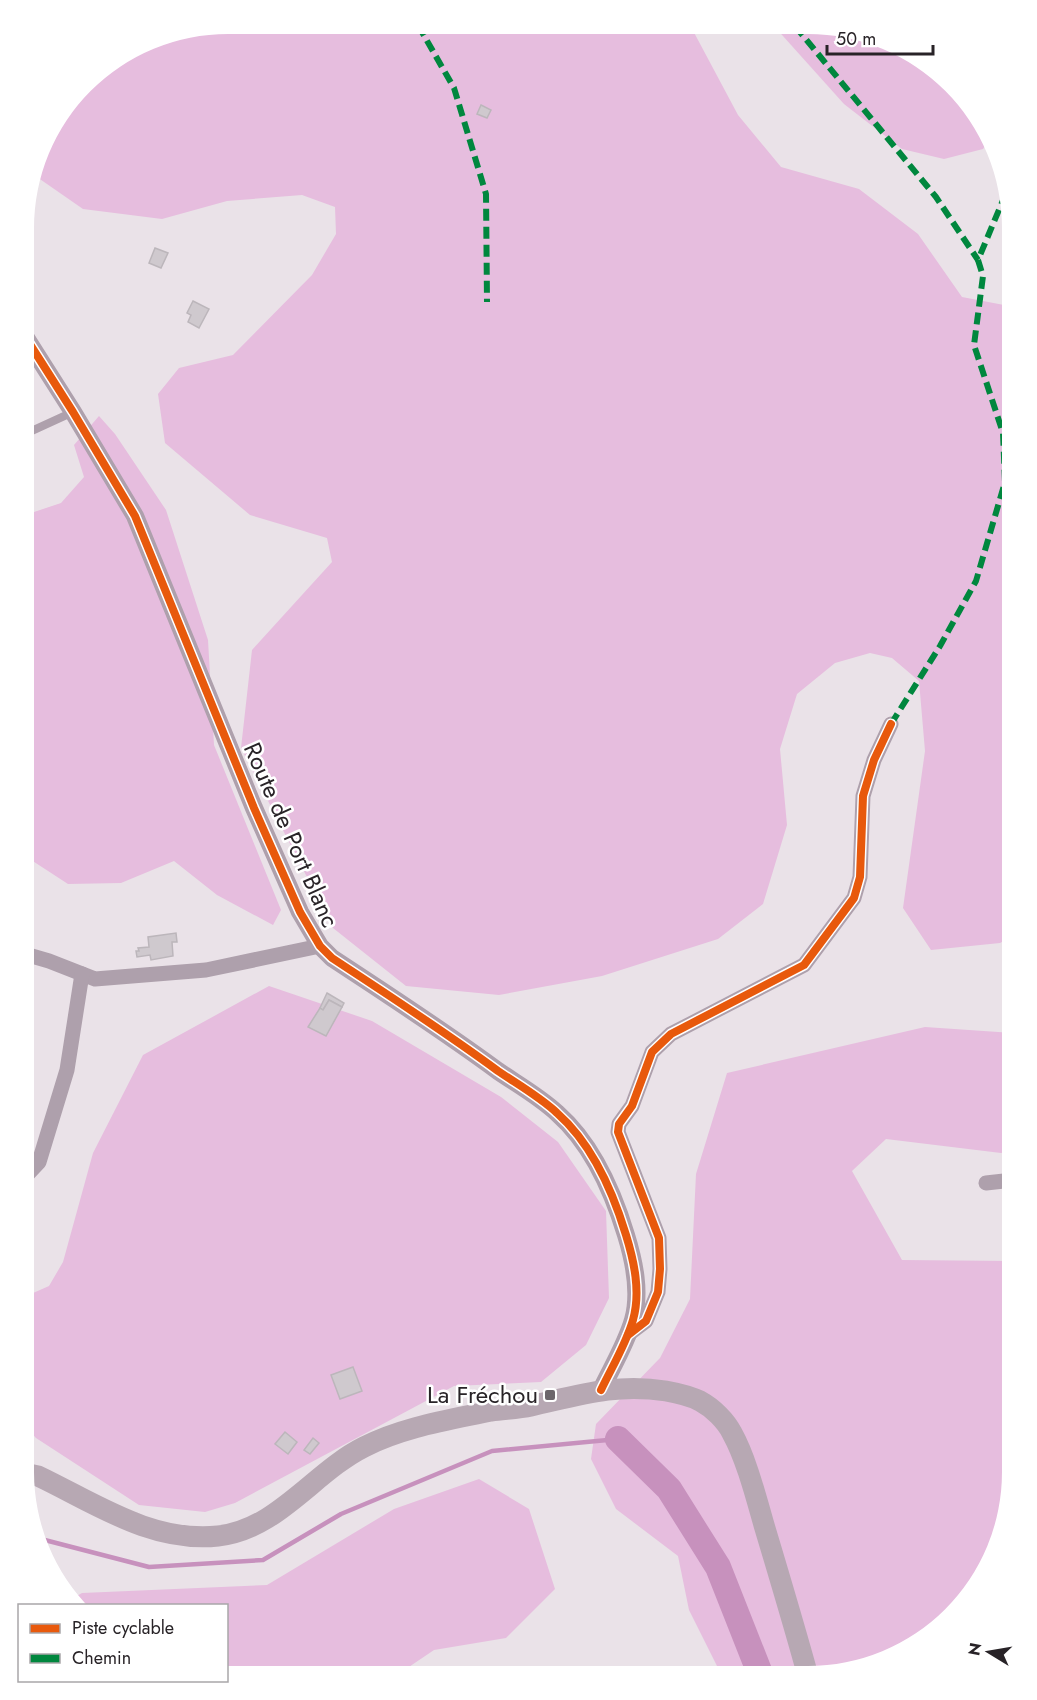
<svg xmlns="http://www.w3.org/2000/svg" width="1037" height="1700" viewBox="0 0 1037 1700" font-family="Jost,sans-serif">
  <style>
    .green { fill: #e6bdde }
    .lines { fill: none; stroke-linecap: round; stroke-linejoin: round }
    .stream { stroke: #c791bd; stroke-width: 4.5 }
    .river { stroke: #c791bd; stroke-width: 26 }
    .building { fill: #cfc9ce; stroke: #bcb6bb; stroke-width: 1.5 }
    .service { stroke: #aea0ac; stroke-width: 8 }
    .minor { stroke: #aea0ac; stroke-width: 15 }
    .tertiary { stroke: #aea0ac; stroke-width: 18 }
    .secondary { stroke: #b7a8b3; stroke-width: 21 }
    .quiet { stroke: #00873e; stroke-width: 6; stroke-dasharray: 12 6; stroke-linecap: butt }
    .cycleway-casing { stroke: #fff; stroke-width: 11 }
    .cycleway { stroke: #e8590c; stroke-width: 8 }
    .poi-dot { fill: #6c666b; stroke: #fff; stroke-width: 2 }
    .labels { text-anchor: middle; stroke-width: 5; stroke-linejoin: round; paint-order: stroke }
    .street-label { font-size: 24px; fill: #282327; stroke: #fff }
    .poi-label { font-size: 24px; fill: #282327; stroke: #fff; text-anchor: end }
  </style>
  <rect width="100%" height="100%" fill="#eae2e8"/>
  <!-- green -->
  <g class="green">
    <path d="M228,24L690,25L738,115L781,167L859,189L918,234L962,297L1004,305L1013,293V936L1000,943L931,950L903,908L925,751L919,681L892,658L870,653L835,663L797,694L780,749L787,825L763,904L718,939L602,976L499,995L406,986L333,928L241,748L252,650L332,562L327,538L250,515L165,443L158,394L179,368L233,355L312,275L336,234L335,207L302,195L227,201L162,219L83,209L34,175L45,138L93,75L150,39Z"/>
    <path d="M774,26H836L933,66L989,139L983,149L944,159L902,149L844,104Z"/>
    <path d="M99,416L115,434L166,510L208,640L214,745L281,910L273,925L217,895L174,861L121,883L68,884L25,856V690L32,682L34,636L25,627V515L61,503L84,477L74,445Z"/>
    <path d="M269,986L372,1021L501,1097L558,1142L606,1211L609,1298L586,1345L541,1382L454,1386L235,1503L205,1512L139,1505L36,1438L24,1425V1297L49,1286L63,1262L93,1153L143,1055Z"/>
    <path d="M925,1027L1013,1033V1151L1001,1153L886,1139L852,1171L902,1260L1013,1261V1486L1002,1538L971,1596L887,1661L809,1676H722L689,1610L678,1556L616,1509L591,1459L596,1424L660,1358L690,1299L696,1174L727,1073Z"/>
    <path d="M479,1479L529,1509L555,1589L506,1638L434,1650L397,1675L227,1674L226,1606L82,1605L75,1597L82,1593L267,1585L394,1509Z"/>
  </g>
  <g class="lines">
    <!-- stream -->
    <path class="stream" d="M37,1538L149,1567L263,1560L341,1514L492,1451L618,1439"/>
    <!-- river -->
    <path class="river" d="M618,1439L669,1489L718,1567L761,1676"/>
  </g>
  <!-- building -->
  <g class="building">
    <path d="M481,105L491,110L487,118L477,114Z"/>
    <path d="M155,248L168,253L161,268L149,263Z"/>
    <path d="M193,301L209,309L199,328L188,322L191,315L187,313Z"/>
    <path d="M176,933L177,942H172L173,956L151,960L150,955L137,957L136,951H139L138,948L149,947L148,937Z"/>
    <path d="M327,993L344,1003L342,1007L329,1000L323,1010L320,1008Z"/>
    <path d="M329,1000L342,1007L326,1036L308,1027L320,1008L323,1010Z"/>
    <path d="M24,1265L31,1266L29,1281L24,1280Z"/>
    <path d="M353,1367L362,1391L340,1399L331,1375Z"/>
    <path d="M285,1432L297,1442L288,1454L275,1444Z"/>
    <path d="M313,1438L319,1443L310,1454L304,1450Z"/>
  </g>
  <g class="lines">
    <!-- service -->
    <path class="service" d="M25,434L73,412"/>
    <!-- minor -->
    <g class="minor">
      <path d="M25,954L49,961L95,979L206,970L320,946"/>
      <path d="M24,1178L39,1162L67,1070L82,974"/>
      <path d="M986,1183L1013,1180"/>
      <path d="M626,1336L646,1321L658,1292L660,1269L659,1238L618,1132L619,1124L632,1106L652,1052L671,1034L804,965L854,898L860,877L863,796L874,760L891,724"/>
    </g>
    <!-- tertiary -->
    <path class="tertiary" d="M26,338L73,412L135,516L254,808L300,912L320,946L332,958C388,995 444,1031 498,1071C517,1084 540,1097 557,1113C591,1143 613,1192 626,1235C634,1261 641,1292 633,1320C626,1344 612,1367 601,1390"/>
    <!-- secondary -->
    <path class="secondary" d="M24,1473L38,1476C95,1503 151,1543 218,1536C277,1530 314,1472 364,1447C403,1427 449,1420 491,1411C504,1409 518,1409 531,1406C580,1395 616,1383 666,1391C677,1393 690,1396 700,1401C713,1408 726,1421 732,1433C746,1458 756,1497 764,1525C779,1575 794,1625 808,1676"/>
    <!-- quiet -->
    <g class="quiet">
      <path d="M418,25L454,88L486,194L487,302"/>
      <path d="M795,26L936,197L978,260"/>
      <path d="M891,724L940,646L976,581L1005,482L1003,433L974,345L983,276L978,260L1006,193"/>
    </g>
    <!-- cycleway casing -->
    <g class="cycleway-casing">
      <g id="cycleway">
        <path d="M26,338L73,412L135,516L254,808L300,912L320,946L332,958C388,995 444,1031 498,1071C517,1084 540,1097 557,1113C591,1143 613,1192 626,1235C634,1261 641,1292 633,1320C626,1344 612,1367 601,1390"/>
        <path d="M628,1335L646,1321L658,1292L660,1269L659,1238L618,1132L619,1124L632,1106L652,1052L671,1034L804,965L854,898L860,877L863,796L874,760L891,724"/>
      </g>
    </g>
    <!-- cycleway -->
    <use href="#cycleway" class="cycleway"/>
  </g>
  <!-- markers -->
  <rect class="poi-dot" x="544" y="1389" width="12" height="12" rx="3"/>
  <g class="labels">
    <!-- street labels -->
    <g class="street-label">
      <text transform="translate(291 835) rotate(66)" y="8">Route de Port Blanc</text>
    </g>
    <!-- poi labels -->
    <g class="poi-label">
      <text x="538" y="1403">La Fréchou</text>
    </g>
  </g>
  <!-- crop -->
  <path d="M0 0H1037V1700H0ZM228 34H808A194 194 0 0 1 1002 228V1472A194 194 0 0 1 808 1666H228A194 194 0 0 1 34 1472V228A194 194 0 0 1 228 34Z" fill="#fff" fill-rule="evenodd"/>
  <!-- legend -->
  <rect x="18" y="1604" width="210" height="78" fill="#ffffff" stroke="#a9a7a9" stroke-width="1.5"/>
  <rect x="30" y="1624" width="30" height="9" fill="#e8590c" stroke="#a9a7a9" stroke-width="1.5"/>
  <text x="72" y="1634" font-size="18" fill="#282327">Piste cyclable</text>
  <rect x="30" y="1654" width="30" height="9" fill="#00873e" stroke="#a9a7a9" stroke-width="1.5"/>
  <text x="72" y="1664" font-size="18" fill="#282327">Chemin</text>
  <!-- north arrow -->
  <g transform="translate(989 1652) rotate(281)" stroke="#ffffff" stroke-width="4.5" paint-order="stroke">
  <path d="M0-4.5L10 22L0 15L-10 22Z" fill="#282327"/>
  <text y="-9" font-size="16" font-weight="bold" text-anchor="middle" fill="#282327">N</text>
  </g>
  <!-- scale -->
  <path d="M827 45v9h106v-9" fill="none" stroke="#282327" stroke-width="3"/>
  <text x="836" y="45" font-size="18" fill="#282327" stroke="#ffffff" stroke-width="4.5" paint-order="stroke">50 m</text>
</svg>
